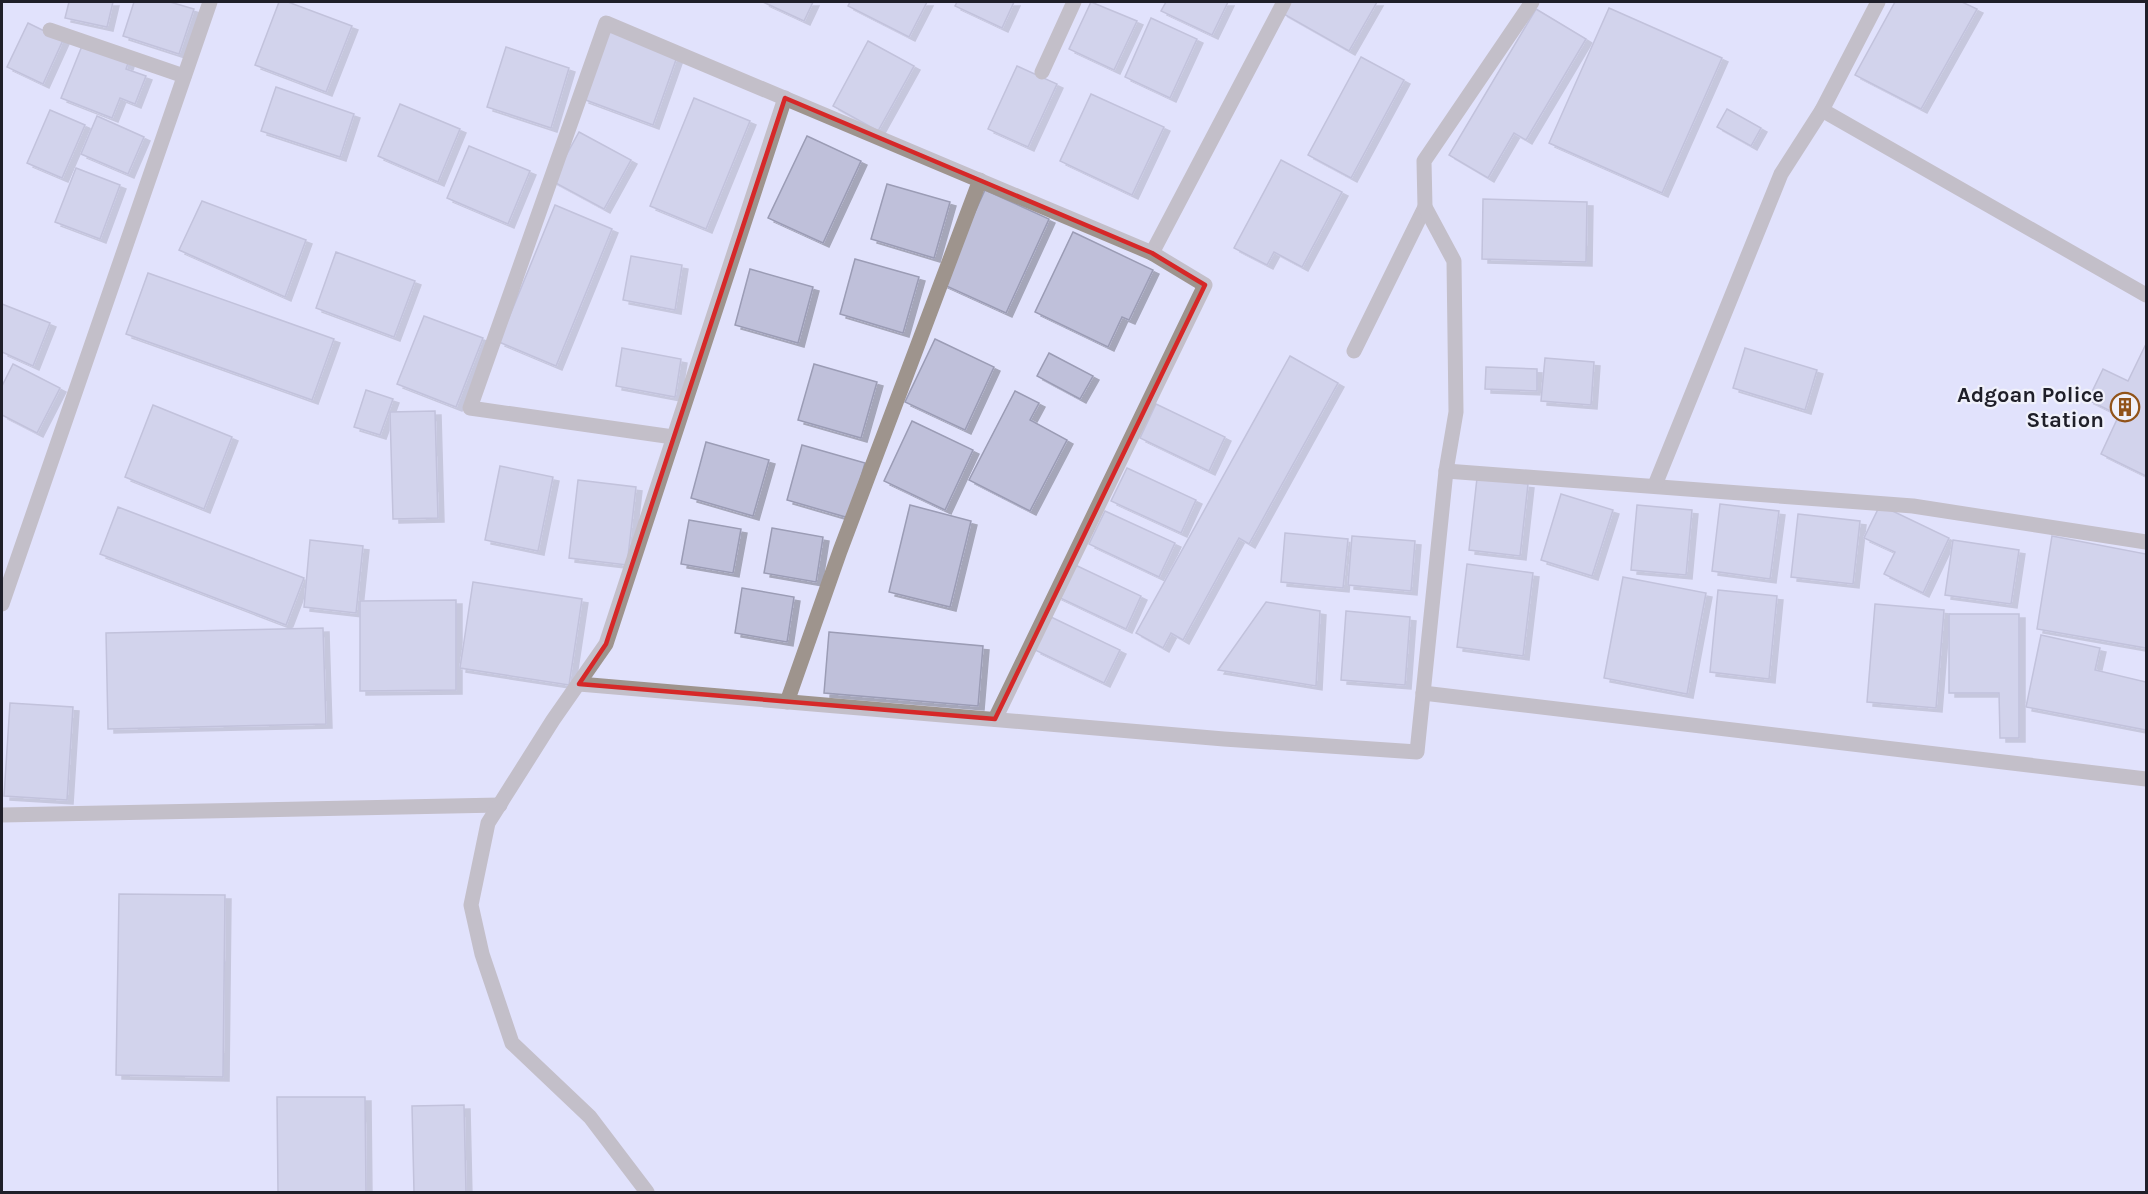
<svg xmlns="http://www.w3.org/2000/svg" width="2148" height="1194" viewBox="0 0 2148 1194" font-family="Karla,sans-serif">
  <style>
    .building { fill: #bfc0da; stroke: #9b9cb5; stroke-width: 1.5; filter: url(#shadow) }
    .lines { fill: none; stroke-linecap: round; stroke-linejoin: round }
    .service { stroke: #9e948d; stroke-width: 15 }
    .minor { stroke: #9e948d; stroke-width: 15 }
    .marked { fill: none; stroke: #d62828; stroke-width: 4.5; stroke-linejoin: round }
    .labels { text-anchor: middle; stroke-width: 4.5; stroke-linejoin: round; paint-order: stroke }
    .poi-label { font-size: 22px; font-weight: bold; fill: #1f1f29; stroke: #f0f1fb; text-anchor: end }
  </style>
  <defs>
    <filter id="shadow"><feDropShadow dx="6" dy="4" stdDeviation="0" flood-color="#0004"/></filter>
  </defs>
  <rect width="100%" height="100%" fill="#e1e2fc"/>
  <!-- building -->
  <g class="building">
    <path d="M69,2H113L107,27L65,18Z"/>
    <path d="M134,2H170L194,9L179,54L123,36Z"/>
    <path d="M279,2H288L352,26L326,92L255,65Z"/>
    <path d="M763,2H813L804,21Z"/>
    <path d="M850,2H927L909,37L848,6Z"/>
    <path d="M957,2H1014L1002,28L955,6Z"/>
    <path d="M1091,2L1137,21L1114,70L1069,49Z"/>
    <path d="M1166,2H1228L1212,35L1161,11Z"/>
    <path d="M1289,2H1377L1349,51L1282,13Z"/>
    <path d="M1895,2H1962L1977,9L1921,109L1855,75Z"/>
    <path d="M1609,8L1722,58L1662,193L1549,143Z"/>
    <path d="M1536,9L1586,39L1526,140L1514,133L1488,178L1449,155Z"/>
    <path d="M1151,18L1197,39L1170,98L1125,77Z"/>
    <path d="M28,23L63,40L43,84L7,67Z"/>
    <path d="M608,29L678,54L653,125L583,99Z"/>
    <path d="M868,41L914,66L878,131L833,106Z"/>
    <path d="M82,46L128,63L126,69L146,76L135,104L120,98L112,118L61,98Z"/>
    <path d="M506,47L569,68L551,128L487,107Z"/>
    <path d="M1361,57L1404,80L1351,178L1308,155Z"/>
    <path d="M1017,66L1057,84L1028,147L988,129Z"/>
    <path d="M276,87L354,114L340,157L261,131Z"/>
    <path d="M1091,94L1164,127L1132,195L1060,161Z"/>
    <path d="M694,98L750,121L706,229L650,206Z"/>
    <path d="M400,104L460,129L438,182L378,156Z"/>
    <path d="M1727,109L1761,128L1751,146L1717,127Z"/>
    <path d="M50,110L85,125L62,178L27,163Z"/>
    <path d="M97,116L144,137L128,174L81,154Z"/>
    <path d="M579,132L631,160L604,209L552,181Z"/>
    <path d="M807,136L861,161L823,243L768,218Z"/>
    <path d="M469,146L530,171L508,224L447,198Z"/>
    <path d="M1281,160L1342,192L1302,267L1274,252L1267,265L1234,248Z"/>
    <path d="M76,168L120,185L100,239L55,222Z"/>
    <path d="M887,184L950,202L934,258L871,239Z"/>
    <path d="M985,190L1049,219L1006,313L942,284Z"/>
    <path d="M1483,199L1587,202L1586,262L1482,259Z"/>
    <path d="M202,201L306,240L285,297L179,250Z"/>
    <path d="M555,205L612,229L556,366L499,342Z"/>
    <path d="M1073,232L1153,270L1129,320L1122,317L1108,347L1035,312Z"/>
    <path d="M336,252L415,281L394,337L316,308Z"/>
    <path d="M631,256L682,265L675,310L623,300Z"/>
    <path d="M855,259L919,277L903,333L840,314Z"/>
    <path d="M750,269L813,287L798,343L735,325Z"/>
    <path d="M148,273L334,339L312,400L126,334Z"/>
    <path d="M2,304L50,323L33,366L2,352Z"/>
    <path d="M424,316L483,338L456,407L397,384Z"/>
    <path d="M935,339L994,367L965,430L905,402Z"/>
    <path d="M2145,346L2146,347V476L2101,454L2119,415L2088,400L2103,369L2128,381Z"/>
    <path d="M622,348L681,359L675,397L616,386Z"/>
    <path d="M1745,348L1817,370L1805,410L1733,388Z"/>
    <path d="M1049,353L1093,376L1080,399L1037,376Z"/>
    <path d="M1290,356L1338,383L1249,544L1239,538L1183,640L1171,633L1163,648L1136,633Z"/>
    <path d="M1545,358L1594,362L1591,405L1541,401Z"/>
    <path d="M13,364L60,388L37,433L2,415V386Z"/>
    <path d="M814,364L877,382L861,438L798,420Z"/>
    <path d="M1486,367L1537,369V391L1485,389Z"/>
    <path d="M366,390L393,399L380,435L354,427Z"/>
    <path d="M1015,391L1039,403L1030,420L1067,440L1030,511L969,480Z"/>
    <path d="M1156,404L1225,437L1209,471L1140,438Z"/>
    <path d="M153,405L232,437L204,509L125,477Z"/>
    <path d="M435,411L438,518L393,519L390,412Z"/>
    <path d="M912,421L973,450L945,510L884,481Z"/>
    <path d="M706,442L769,460L753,516L691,498Z"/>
    <path d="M802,445L865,463L849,518L787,500Z"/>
    <path d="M500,466L553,477L538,551L485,540Z"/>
    <path d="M1127,468L1196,500L1181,533L1111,501Z"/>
    <path d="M1477,478L1528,484L1520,556L1469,550Z"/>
    <path d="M578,480L636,487L627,565L569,558Z"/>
    <path d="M1561,494L1613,510L1592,576L1541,560Z"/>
    <path d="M1720,504L1779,511L1770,579L1712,571Z"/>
    <path d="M910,505L971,521L950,607L889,592Z"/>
    <path d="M1637,505L1692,510L1686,575L1631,570Z"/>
    <path d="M1880,505L1949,538L1923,593L1884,574L1895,552L1864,538Z"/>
    <path d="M118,507L304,578L286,625L100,554Z"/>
    <path d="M1105,511L1175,543L1159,577L1089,544Z"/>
    <path d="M1798,514L1860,521L1853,584L1791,577Z"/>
    <path d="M689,520L741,529L733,573L681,564Z"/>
    <path d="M772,528L823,537L816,582L764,573Z"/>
    <path d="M1285,533L1348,539L1343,588L1281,582Z"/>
    <path d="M1352,536L1415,541L1411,591L1348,585Z"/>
    <path d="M2052,536L2146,554V648L2037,629Z"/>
    <path d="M310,540L363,546L356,613L304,607Z"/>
    <path d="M1953,540L2019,550L2011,604L1945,595Z"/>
    <path d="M1071,563L1141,596L1126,629L1056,596Z"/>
    <path d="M1467,564L1533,573L1523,656L1457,647Z"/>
    <path d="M1623,577L1706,593L1687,694L1604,678Z"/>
    <path d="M473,582L582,599L569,685L460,668Z"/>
    <path d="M742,588L794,597L787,642L735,633Z"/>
    <path d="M1718,590L1777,596L1769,679L1710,672Z"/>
    <path d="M456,600V690L360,691V601Z"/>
    <path d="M1266,602L1320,611L1316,686L1218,670Z"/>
    <path d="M1875,604L1944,610L1936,708L1867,702Z"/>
    <path d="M1346,611L1410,617L1405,685L1341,680Z"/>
    <path d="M1949,614H2019V738H2000L1999,693H1949Z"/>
    <path d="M1051,617L1120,650L1104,683L1035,650Z"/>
    <path d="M323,628L326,724L108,729L106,633Z"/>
    <path d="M829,632L983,646L978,706L824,693Z"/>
    <path d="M2041,635L2100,648L2095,670L2146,682V730L2026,707Z"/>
    <path d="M10,703L73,707L67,800L4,796Z"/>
    <path d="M119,894L225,895L223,1077L116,1075Z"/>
    <path d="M277,1097H365L366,1192H278Z"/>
    <path d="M464,1105L466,1192H414L412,1106Z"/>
  </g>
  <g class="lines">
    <!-- service -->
    <path class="service" d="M1354,351L1425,207"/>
    <!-- minor -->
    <g class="minor">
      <path d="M50,30L184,76"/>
      <path d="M1042,72L1074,2"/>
      <path d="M1822,110L2146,295"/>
      <path d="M1152,253L1284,2"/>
      <path d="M673,437L470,408L606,23L1152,253L1205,285L995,719"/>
      <path d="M1446,471L1913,506L2146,542"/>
      <path d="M1655,485L1781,174L1822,110L1878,2"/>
      <path d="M2,604L210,2"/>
      <path d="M579,684L1224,739L1417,752L1446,471L1456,412L1454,261L1425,207L1424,161L1532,2"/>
      <path d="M1423,693L2146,779"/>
      <path d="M787,702L840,551L980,180"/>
      <path d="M2,815L500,805"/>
      <path d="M647,1192L590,1117L512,1043L482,954L471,905L488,823L553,720L606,644L785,98"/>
    </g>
  </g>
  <!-- marked area -->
  <path d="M0 0H2148V1194H0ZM785,98L1152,253L1205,285L995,719L579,684L606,644Z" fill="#e1e2fc" fill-opacity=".55" fill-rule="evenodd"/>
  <path class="marked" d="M785,98L1152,253L1205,285L995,719L579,684L606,644Z"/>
  <!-- icons -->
  <defs>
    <g id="building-ring" transform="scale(1.5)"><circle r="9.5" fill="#f0f1fb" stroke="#915319" stroke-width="1.5"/><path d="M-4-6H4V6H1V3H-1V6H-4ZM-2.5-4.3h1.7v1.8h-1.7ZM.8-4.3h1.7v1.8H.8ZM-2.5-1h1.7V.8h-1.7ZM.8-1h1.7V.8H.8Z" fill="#915319"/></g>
  </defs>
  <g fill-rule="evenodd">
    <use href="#building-ring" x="2125" y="407"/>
  </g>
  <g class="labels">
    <!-- poi labels -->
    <g class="poi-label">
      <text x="2104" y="402">Adgoan Police<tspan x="2104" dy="25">Station</tspan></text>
    </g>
  </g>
  <!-- border -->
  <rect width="2148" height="1194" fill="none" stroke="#1f1f29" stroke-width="6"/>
</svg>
